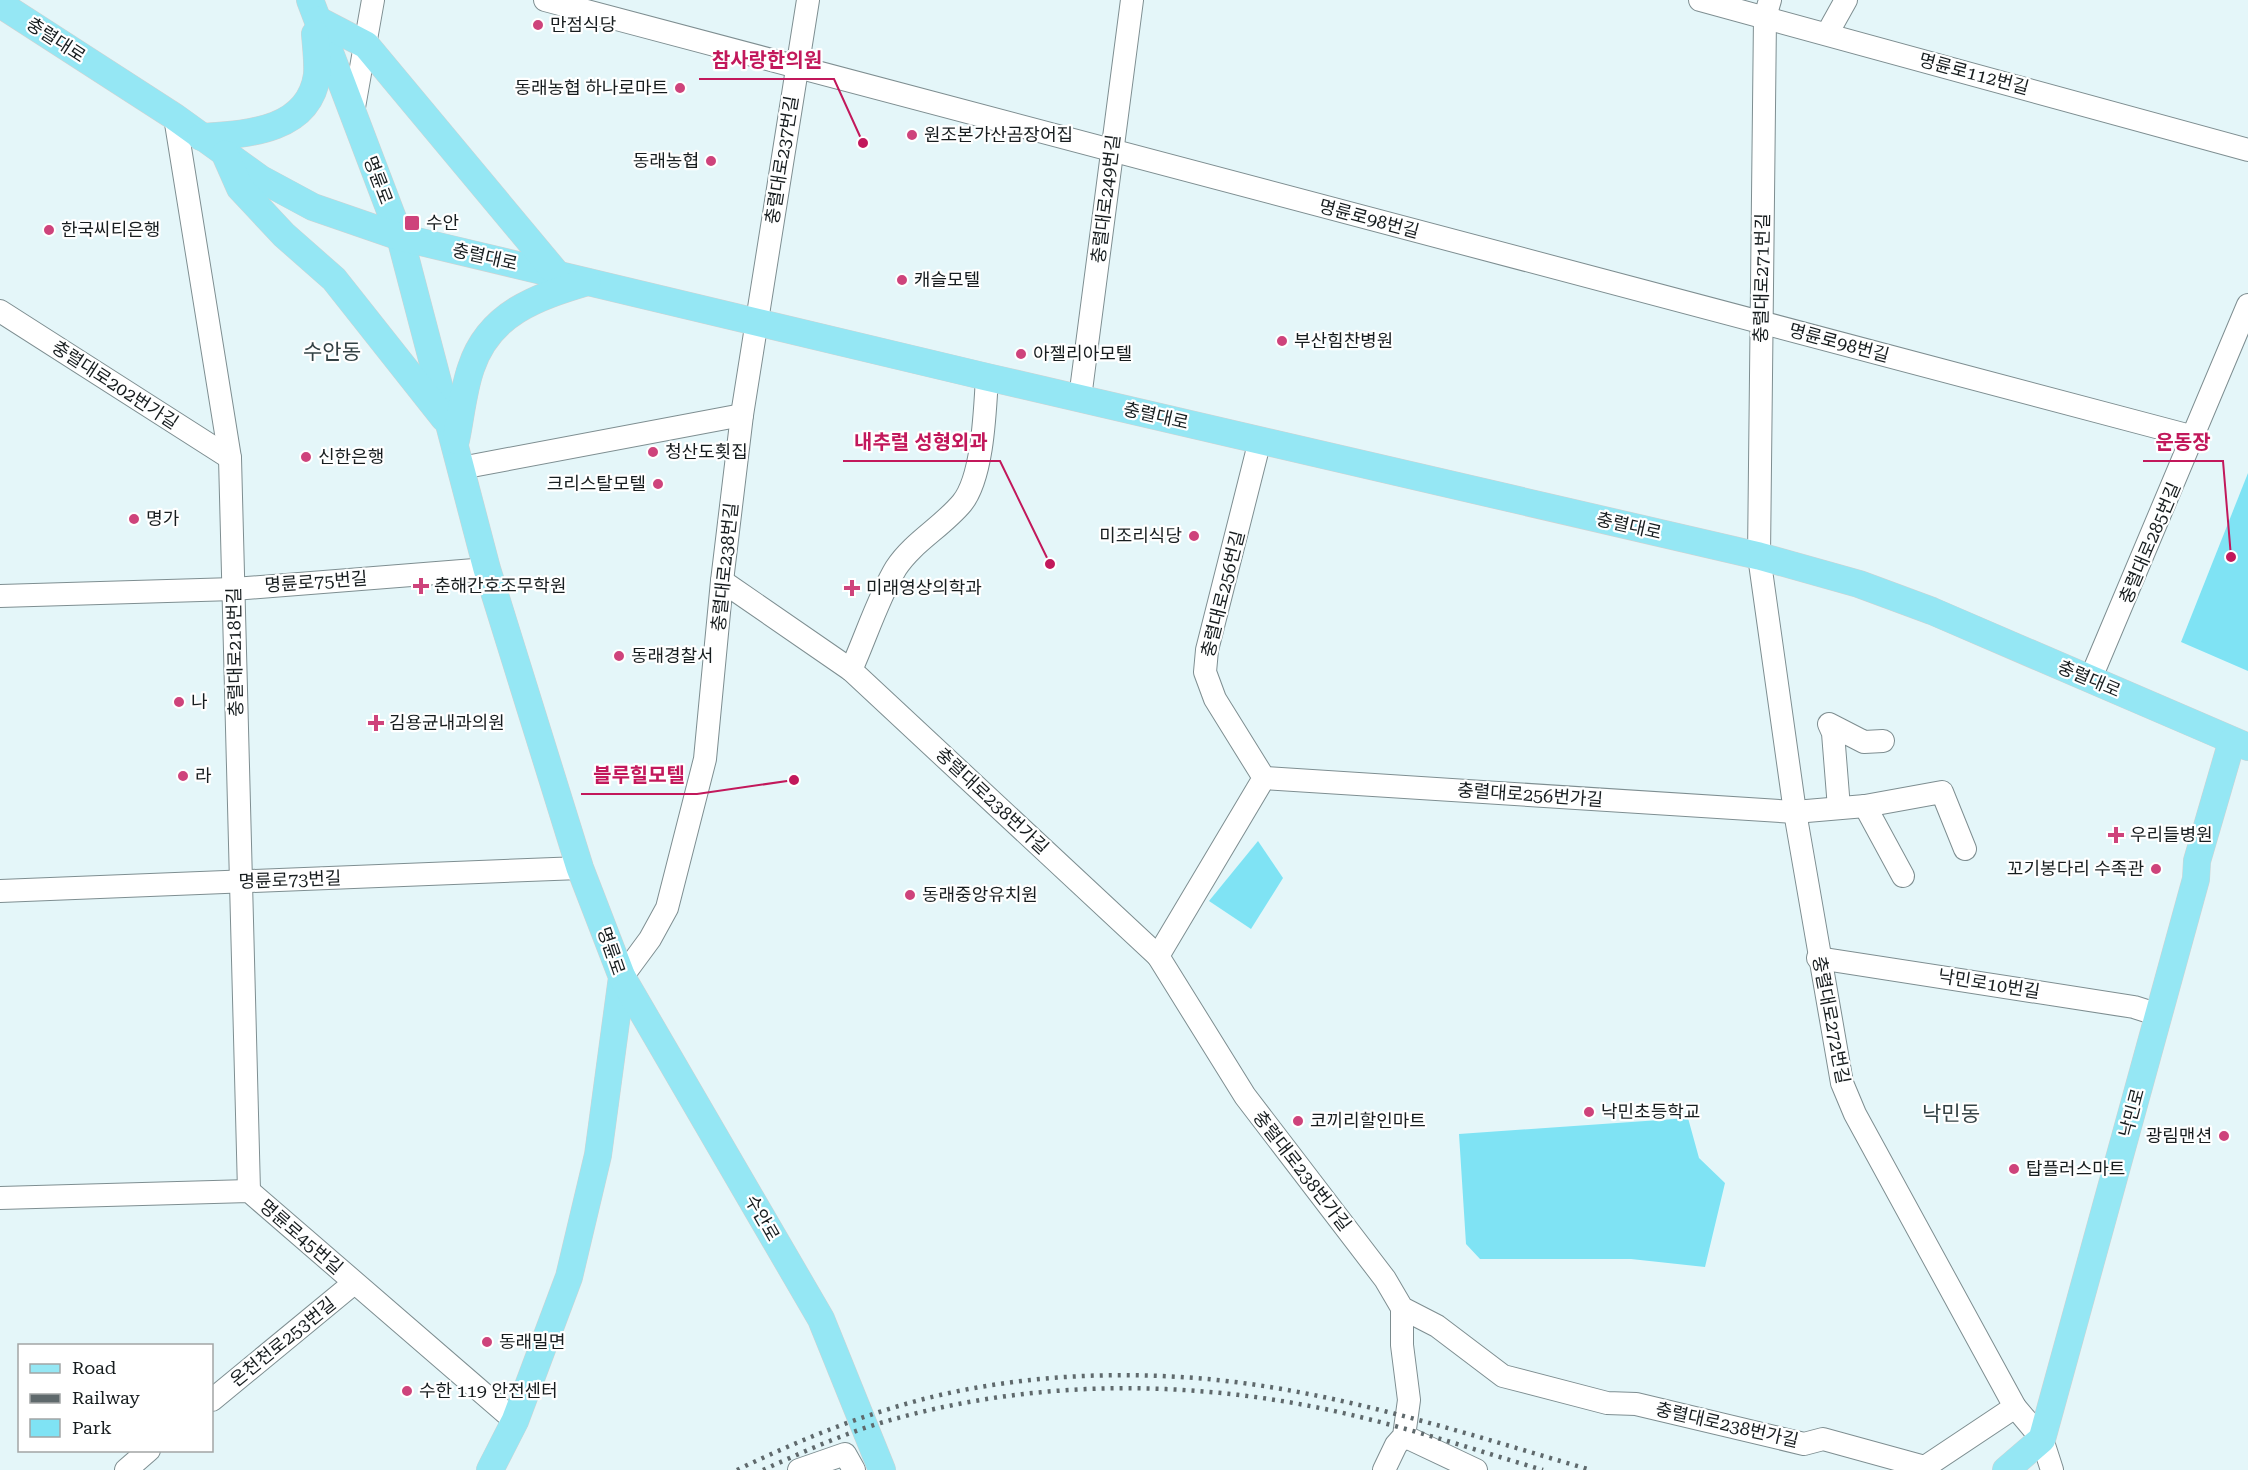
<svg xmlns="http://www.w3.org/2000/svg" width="2248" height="1470" viewBox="0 0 2248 1470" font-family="'Roboto Serif','Noto Sans KR',serif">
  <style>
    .green { fill: #7fe3f4 }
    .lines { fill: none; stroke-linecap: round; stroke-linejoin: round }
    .minor-casing { stroke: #7e8e91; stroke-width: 24 }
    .major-casing { stroke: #d1d2d2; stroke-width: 28 }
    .minor { stroke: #fff; stroke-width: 22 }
    .major { stroke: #95e7f4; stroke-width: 27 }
    .rail { stroke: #5f696c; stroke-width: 4.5; stroke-dasharray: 3 6; stroke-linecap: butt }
    .poi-dot { fill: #ce437b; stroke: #fff; stroke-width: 2 }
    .labels { text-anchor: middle; stroke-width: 4.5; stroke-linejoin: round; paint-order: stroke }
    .poi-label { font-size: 18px; fill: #171d1f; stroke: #fff; text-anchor: start }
    .street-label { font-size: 18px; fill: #171d1f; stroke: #fff }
    .quarter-label { font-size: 21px; fill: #344245; stroke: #fff }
    .leader { fill: none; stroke: #c2185b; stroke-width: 2 }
    .callout-dot { fill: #c2185b; stroke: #fff; stroke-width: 2 }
    .callout-label { font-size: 20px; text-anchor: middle; font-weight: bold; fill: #c2185b; stroke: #fff; stroke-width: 4.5; stroke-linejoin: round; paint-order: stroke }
  </style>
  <rect width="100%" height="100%" fill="#e4f6f9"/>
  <!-- green -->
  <g class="green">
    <path d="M2248,473V671L2181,642Z"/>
    <path d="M1258,841L1283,878L1251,929L1209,901Z"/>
    <path d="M1688,1118L1699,1158L1725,1183L1705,1267L1631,1259H1480L1466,1244L1459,1134Z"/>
  </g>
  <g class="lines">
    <!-- minor casing -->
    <g class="minor-casing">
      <g id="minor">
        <path d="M545,0L2194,437"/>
        <path d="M1700,0L2248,150"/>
        <path d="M1770,0L1765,17L1759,556L1795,812L1842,1083L1855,1114L2015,1407L2042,1439L2052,1470"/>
        <path d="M1827,34L1846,0"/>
        <path d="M353,113L373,0"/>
        <path d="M175,117L230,458L249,1191"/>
        <path d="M0,311L230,458"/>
        <path d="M1080,398L1132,0"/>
        <path d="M461,468L742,415"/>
        <path d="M722,581L851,670L1158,956L1245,1096L1385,1279L1402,1308L1437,1326L1503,1376L1607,1403L1636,1404L1804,1444L1823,1439L1925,1467L2015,1407"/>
        <path d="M0,596L234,589L487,569"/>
        <path d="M851,670C865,639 879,596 896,568C913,542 942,527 962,503C983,477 985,410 987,377"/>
        <path d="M2090,680L2248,305"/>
        <path d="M1264,778L1795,812L1865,806L1942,792L1965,849"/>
        <path d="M1865,806L1903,876"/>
        <path d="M1839,808L1833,733L1829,724L1864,742L1883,741"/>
        <path d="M0,891L580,868"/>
        <path d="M1158,956L1264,778L1215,699L1205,672L1207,650L1260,440"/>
        <path d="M1818,958L2134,1007L2159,1015"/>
        <path d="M622,977L650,939L667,908L705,759L722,581L742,415L808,0"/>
        <path d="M0,1198L249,1191L515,1421"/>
        <path d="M212,1400L354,1283"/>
        <path d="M1404,1436L1476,1470"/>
        <path d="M126,1470L149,1450"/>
        <path d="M799,1470L845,1454L854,1470"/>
        <path d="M1384,1470L1396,1445L1404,1436L1409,1400L1402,1345V1308"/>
      </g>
    </g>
    <!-- major casing -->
    <g class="major-casing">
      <g id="major">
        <path d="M310,0L400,237L487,569L580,868L622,977L598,1155L569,1277L515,1421L490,1470"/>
        <path d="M0,4L175,117L261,179L313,207L400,237L987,377L1759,556L1859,584L1932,611L2248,747"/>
        <path d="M318,20L366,45L557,274"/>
        <path d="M201,137C246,134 309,132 317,75C318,62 316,47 315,34"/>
        <path d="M225,154L240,188L284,235L334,279L444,418"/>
        <path d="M456,440C461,416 463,391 471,368C489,313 537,297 587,282"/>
        <path d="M622,977L821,1319L882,1470"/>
        <path d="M2006,1470L2042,1439L2196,879L2197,861L2232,741"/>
      </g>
    </g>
    <!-- minor -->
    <use href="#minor" class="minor"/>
    <!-- major -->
    <use href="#major" class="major"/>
    <!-- rail -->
    <g class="rail">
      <path d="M737,1470C791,1444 844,1422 902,1405C1014,1372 1142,1368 1257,1385C1371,1402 1481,1438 1591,1470"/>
      <path d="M763,1470C807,1450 852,1430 898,1418C1048,1377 1210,1380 1360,1417C1422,1432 1482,1452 1543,1470"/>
    </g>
  </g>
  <!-- markers -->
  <g class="poi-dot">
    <circle cx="538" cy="25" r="6"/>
    <circle cx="680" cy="88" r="6"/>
    <circle cx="912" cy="135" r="6"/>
    <circle cx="711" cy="161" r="6"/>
    <rect x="404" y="215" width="16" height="16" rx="3"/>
    <circle cx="49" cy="230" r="6"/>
    <circle cx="902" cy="280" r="6"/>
    <circle cx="1282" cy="341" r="6"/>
    <circle cx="1021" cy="354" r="6"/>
    <circle cx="653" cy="452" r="6"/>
    <circle cx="306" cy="457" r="6"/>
    <circle cx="658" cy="484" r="6"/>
    <circle cx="134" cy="519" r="6"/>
    <circle cx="1194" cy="536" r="6"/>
    <path d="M418 577h6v6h6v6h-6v6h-6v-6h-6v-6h6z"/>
    <path d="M849 579h6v6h6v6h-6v6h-6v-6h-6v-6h6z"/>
    <circle cx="619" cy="656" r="6"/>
    <circle cx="179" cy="702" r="6"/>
    <path d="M373 714h6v6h6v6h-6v6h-6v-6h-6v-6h6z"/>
    <circle cx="183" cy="776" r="6"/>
    <path d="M2113 826h6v6h6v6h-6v6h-6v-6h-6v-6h6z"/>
    <circle cx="2156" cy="869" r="6"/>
    <circle cx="910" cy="895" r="6"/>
    <circle cx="1589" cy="1112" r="6"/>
    <circle cx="1298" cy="1121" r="6"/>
    <circle cx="2224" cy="1136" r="6"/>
    <circle cx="2014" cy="1169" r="6"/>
    <circle cx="487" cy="1342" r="6"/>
    <circle cx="407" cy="1391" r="6"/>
  </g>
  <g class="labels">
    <!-- poi labels -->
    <g class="poi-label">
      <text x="550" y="31">만점식당</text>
      <text x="668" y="94" text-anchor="end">동래농협 하나로마트</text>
      <text x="924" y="141">원조본가산곰장어집</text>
      <text x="699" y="167" text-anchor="end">동래농협</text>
      <text x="426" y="229">수안</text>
      <text x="61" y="236">한국씨티은행</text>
      <text x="914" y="286">캐슬모텔</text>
      <text x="1294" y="347">부산힘찬병원</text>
      <text x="1033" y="360">아젤리아모텔</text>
      <text x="665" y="458">청산도횟집</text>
      <text x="318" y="463">신한은행</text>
      <text x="646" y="490" text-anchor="end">크리스탈모텔</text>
      <text x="146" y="525">명가</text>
      <text x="1182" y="542" text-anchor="end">미조리식당</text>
      <text x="434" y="592">춘해간호조무학원</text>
      <text x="866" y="594">미래영상의학과</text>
      <text x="631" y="662">동래경찰서</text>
      <text x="191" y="708">나</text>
      <text x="389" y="729">김용균내과의원</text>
      <text x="195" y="782">라</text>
      <text x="2130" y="841">우리들병원</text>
      <text x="2144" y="875" text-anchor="end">꼬기봉다리 수족관</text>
      <text x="922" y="901">동래중앙유치원</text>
      <text x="1601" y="1118">낙민초등학교</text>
      <text x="1310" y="1127">코끼리할인마트</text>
      <text x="2212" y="1142" text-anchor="end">광림맨션</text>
      <text x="2026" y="1175">탑플러스마트</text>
      <text x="499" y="1348">동래밀면</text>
      <text x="419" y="1397">수한 119 안전센터</text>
    </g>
    <!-- street labels -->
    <g class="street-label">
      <text transform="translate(56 40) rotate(33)" y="6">충렬대로</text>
      <text transform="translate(1974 74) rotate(15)" y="6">명륜로112번길</text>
      <text transform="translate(782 160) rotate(-81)" y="6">충렬대로237번길</text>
      <text transform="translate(378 180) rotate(69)" y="6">명륜로</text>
      <text transform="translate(1106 199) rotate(-83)" y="6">충렬대로249번길</text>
      <text transform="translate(1369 219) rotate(15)" y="6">명륜로98번길</text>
      <text transform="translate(485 257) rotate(13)" y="6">충렬대로</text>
      <text transform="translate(1762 278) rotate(-89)" y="6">충렬대로271번길</text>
      <text transform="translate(1839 343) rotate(15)" y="6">명륜로98번길</text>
      <text transform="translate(115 385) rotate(33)" y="6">충렬대로202번가길</text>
      <text transform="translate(1156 416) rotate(13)" y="6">충렬대로</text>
      <text transform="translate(1629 526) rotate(13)" y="6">충렬대로</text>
      <text transform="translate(2150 543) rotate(-67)" y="6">충렬대로285번길</text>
      <text transform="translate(725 567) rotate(-84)" y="6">충렬대로238번길</text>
      <text transform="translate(316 582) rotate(-4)" y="6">명륜로75번길</text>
      <text transform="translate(1223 594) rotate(-76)" y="6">충렬대로256번길</text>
      <text transform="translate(235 652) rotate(-91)" y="6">충렬대로218번길</text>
      <text transform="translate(2089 679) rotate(23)" y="6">충렬대로</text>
      <text transform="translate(1530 795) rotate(4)" y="6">충렬대로256번가길</text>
      <text transform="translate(992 801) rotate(43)" y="6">충렬대로238번가길</text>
      <text transform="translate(290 880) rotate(-2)" y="6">명륜로73번길</text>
      <text transform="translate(611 951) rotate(71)" y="6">명륜로</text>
      <text transform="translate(1989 984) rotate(9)" y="6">낙민로10번길</text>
      <text transform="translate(1831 1020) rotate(79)" y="6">충렬대로272번길</text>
      <text transform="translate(2132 1113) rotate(-75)" y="6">낙민로</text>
      <text transform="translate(1302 1171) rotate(52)" y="6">충렬대로238번가길</text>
      <text transform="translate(762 1218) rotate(60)" y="6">수안로</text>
      <text transform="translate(301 1237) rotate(41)" y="6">명륜로45번길</text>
      <text transform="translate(283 1342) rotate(-39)" y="6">온천천로253번길</text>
      <text transform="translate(1727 1425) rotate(13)" y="6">충렬대로238번가길</text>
    </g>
    <!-- quarter labels -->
    <g class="quarter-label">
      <text x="332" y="359">수안동</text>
      <text x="1951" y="1121">낙민동</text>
    </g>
  </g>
  <!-- callouts -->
  <path class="leader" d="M863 143L834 79H699M2231 557L2223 461H2143M1050 564L1000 461H843M794 780L697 794H581"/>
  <g class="callout-dot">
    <circle cx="863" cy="143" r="6"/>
    <circle cx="2231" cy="557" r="6"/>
    <circle cx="1050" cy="564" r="6"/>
    <circle cx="794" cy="780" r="6"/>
  </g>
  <g class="callout-label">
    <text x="767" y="67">참사랑한의원</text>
    <text x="2183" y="449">운동장</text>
    <text x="921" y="449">내추럴 성형외과</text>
    <text x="639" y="782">블루힐모텔</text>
  </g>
  <!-- legend -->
  <rect x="18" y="1344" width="195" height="108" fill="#ffffff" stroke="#a2a5a5" stroke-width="1.5"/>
  <rect x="30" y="1364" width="30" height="9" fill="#95e7f4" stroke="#a2a5a5" stroke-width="1.5"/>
  <text x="72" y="1374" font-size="18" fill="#171d1f">Road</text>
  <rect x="30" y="1394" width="30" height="9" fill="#5f696c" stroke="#a2a5a5" stroke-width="1.5"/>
  <text x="72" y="1404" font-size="18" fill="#171d1f">Railway</text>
  <rect x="30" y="1419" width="30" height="18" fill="#7fe3f4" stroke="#a2a5a5" stroke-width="1.5"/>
  <text x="72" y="1434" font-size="18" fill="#171d1f">Park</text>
</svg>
